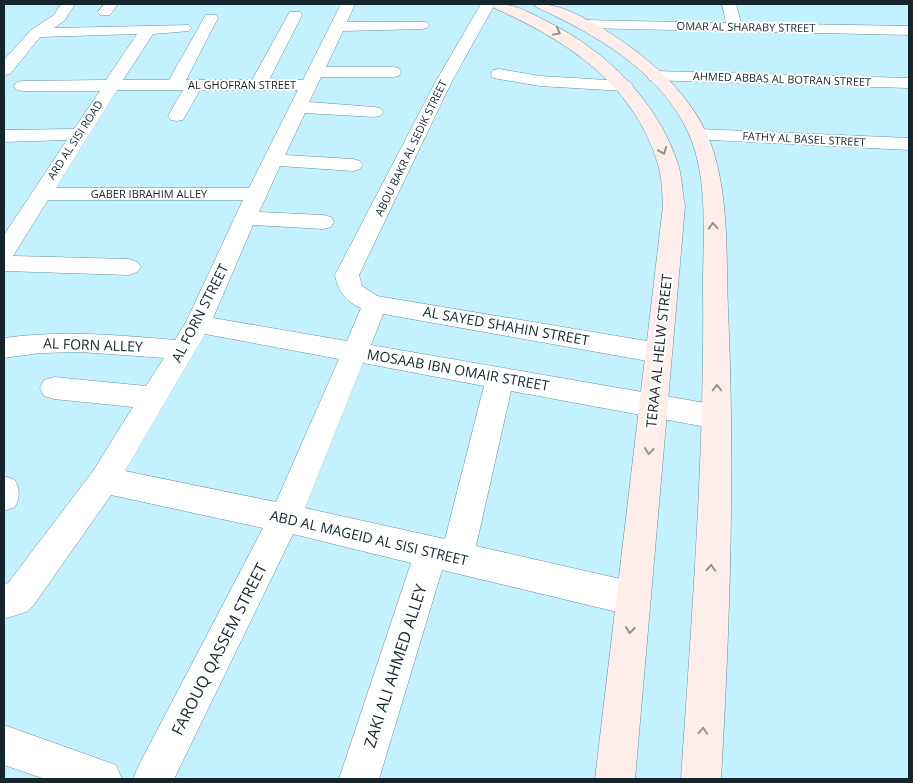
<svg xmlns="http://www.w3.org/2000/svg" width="913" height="783" viewBox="0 0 913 783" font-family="'Open Sans',sans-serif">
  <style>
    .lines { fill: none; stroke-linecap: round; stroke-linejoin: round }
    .street-casing { stroke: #66919e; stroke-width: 1 }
    .secondary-casing { stroke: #66919e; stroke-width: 1 }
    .street { fill: #fff; fill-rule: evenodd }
    .secondary { fill: #feede8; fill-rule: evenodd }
    .oneway { stroke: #959393 }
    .labels { text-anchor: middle; stroke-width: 4; stroke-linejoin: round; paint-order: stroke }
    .far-street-label { font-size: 11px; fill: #14262b; stroke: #fff }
    .street-label { font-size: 14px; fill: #14262b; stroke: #fff }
    .near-street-label { font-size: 16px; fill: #14262b; stroke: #fff }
  </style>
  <rect width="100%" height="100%" fill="#c3f1ff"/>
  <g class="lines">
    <!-- street casing -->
    <g class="street-casing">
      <g id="street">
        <path d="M61,4H75L64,21L54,28L189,25L192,28L189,31L153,34L123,80H169L204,18L206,15H216L218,18L186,80H252L288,15L290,12H300L302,15L269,80H303L341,4H355L347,22H427L429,25L427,28L422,29L343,31L326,67H393L399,68L401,72L399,76L393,77H321L309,102L374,107L380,108L383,112L380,116L374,117L305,113L285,155L353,159L360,161L363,165L360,169L353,171L280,166L259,212L323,215L331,217L334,222L331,227L323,229L253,225L213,318L347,341L361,308C346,302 338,291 335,275L436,81L481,4H495L452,81L359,275L362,286L377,296L659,343L668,346L672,353L668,360L659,363L383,314L371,345L717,405L727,409L731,417L727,425L717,429L511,391L476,546L634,582L646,587L651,599L646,611L634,616L442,570L379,779H339L411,563L293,534L174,779H133L139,765L263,528L111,495L33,606L26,612L4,619V585L9,582L93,471L133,407L54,399L44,396L40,388L44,380L54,377L146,386L164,358L81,352L40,353L4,358V338C62,330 117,335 175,340L186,322L243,200H48L13,256L129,259L137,262L141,267L137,272L129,275L4,271V235L67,140L4,142V130L74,129L100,91H23L17,90L14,86L17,82L23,81L106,80L137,34L40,37L10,74L4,75V60L31,30L54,15ZM117,90H183L168,116L171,120L177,121L183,120L200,90H298L249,188H56ZM205,334L339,359L276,502L125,471ZM363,363L484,386L445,539L305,508Z"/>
        <path d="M104,4H118L110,15H100L98,12Z"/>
        <path d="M722,4H736L741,23L909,26V35L583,28L578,27L576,24L578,21L583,20L726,23Z"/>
        <path d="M499,69L540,76L624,81L630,82L633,86L630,90L624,91L540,86L493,78L491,74L493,70Z"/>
        <path d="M655,71L909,78V88L649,80L647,76L649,72Z"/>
        <path d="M699,129L909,138V150L692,139L690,135L692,131Z"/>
        <path d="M4,476L15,480C20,491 20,496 15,507L4,511Z"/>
        <path d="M4,725L116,765L122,779H45L4,765Z"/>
      </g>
    </g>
    <!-- secondary casing -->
    <g class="secondary-casing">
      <g id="secondary">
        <path d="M490,4C513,2 530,13 550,23C607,52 656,100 677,161C682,175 682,191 685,206L635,779H595L663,206C662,191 662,175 657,161C632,82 564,39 492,7Z"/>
        <path d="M534,4C557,3 575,13 595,24C645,53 697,96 714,153C729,203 726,259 728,310C735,465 730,625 721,779H681C692,614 705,450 703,284C703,235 709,178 688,132C660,71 595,34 536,7Z"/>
      </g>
    </g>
    <!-- street -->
    <use href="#street" class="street"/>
    <!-- secondary -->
    <use href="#secondary" class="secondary"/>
  </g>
  <!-- one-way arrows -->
  <defs><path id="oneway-chevron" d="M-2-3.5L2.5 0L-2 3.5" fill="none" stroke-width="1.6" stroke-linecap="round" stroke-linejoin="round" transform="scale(1.25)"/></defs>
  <g class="oneway">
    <use href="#oneway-chevron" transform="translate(557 32) rotate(29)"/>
    <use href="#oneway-chevron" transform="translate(663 151) rotate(68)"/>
    <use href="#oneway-chevron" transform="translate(713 226) rotate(-92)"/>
    <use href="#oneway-chevron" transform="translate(717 388) rotate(-90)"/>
    <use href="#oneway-chevron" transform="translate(649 451) rotate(96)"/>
    <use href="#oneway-chevron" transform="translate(711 568) rotate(-87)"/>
    <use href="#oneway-chevron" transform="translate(630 630) rotate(96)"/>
    <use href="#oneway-chevron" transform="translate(703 731) rotate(-87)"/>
  </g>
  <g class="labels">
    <!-- far-street labels -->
    <g class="far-street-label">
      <text transform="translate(746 27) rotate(1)" y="4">OMAR AL SHARABY STREET</text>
      <text transform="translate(782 79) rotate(2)" y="4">AHMED ABBAS AL BOTRAN STREET</text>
      <text x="242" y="89">AL GHOFRAN STREET</text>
      <text transform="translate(804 139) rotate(3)" y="4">FATHY AL BASEL STREET</text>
      <text transform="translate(75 140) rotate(-57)" y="4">ARD AL SISI ROAD</text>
      <text transform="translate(411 148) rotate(-64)" y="4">ABOU BAKR AL SEDIK STREET</text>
      <text x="149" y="198">GABER IBRAHIM ALLEY</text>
    </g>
    <!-- street labels -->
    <g class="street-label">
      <text transform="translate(200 313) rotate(-63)" y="5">AL FORN STREET</text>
      <text transform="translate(506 326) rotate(10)" y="5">AL SAYED SHAHIN STREET</text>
      <text transform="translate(93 345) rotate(2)" y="5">AL FORN ALLEY</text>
      <text transform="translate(659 351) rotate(-84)" y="5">TERAA AL HELW STREET</text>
      <text transform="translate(458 370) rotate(10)" y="5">MOSAAB IBN OMAIR STREET</text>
      <text transform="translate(369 538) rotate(13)" y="5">ABD AL MAGEID AL SISI STREET</text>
    </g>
    <!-- near-street labels -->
    <g class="near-street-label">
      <text transform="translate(219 649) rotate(-63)" y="6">FAROUQ QASSEM STREET</text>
      <text transform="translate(395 666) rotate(-72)" y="6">ZAKI ALI AHMED ALLEY</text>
    </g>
  </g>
  <!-- border -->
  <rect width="913" height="783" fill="none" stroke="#14262b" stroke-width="10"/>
</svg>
